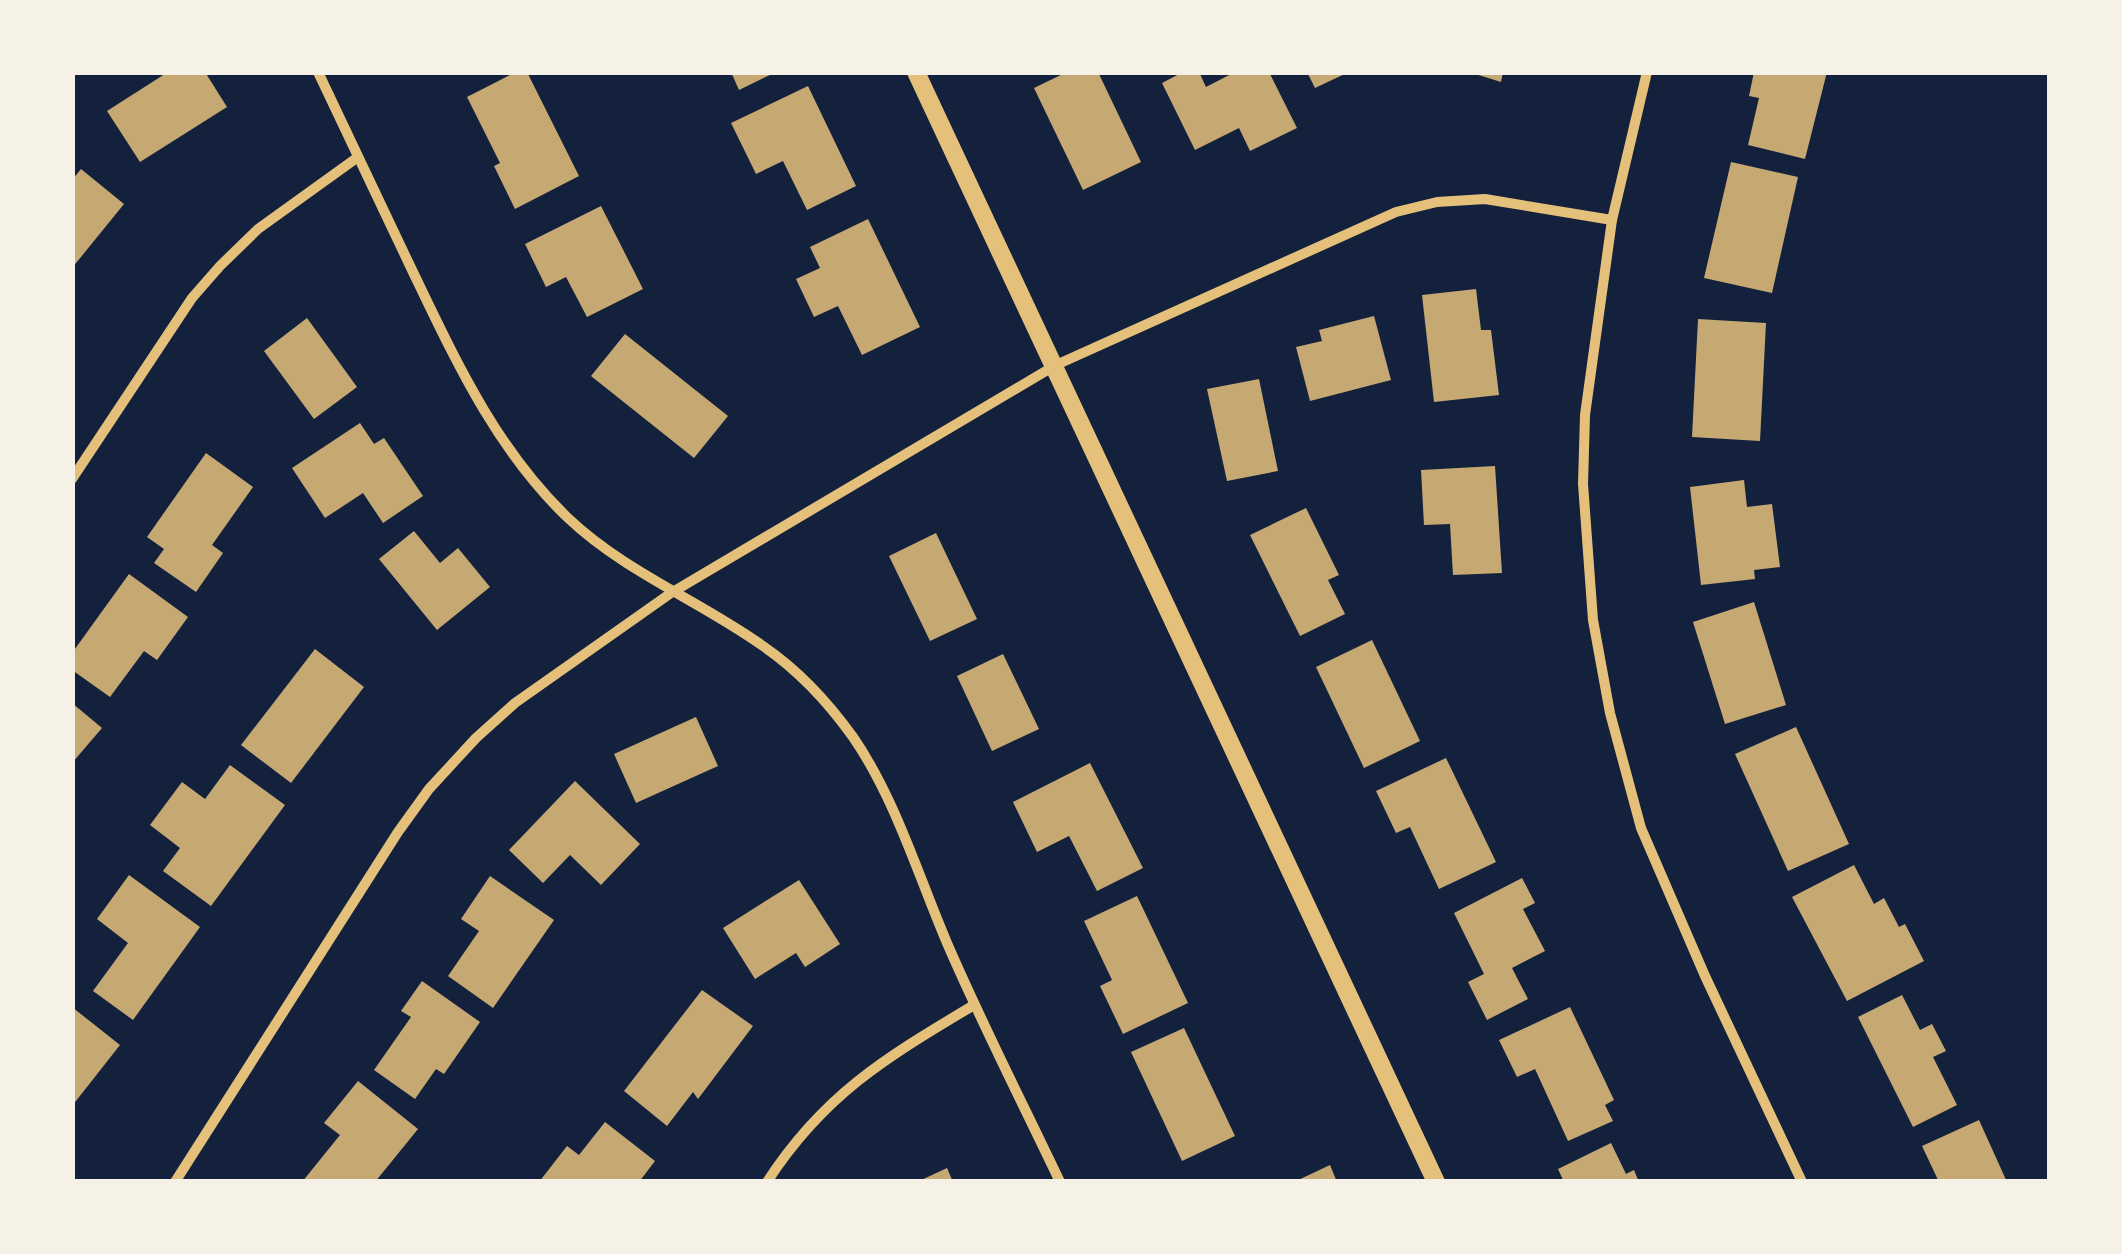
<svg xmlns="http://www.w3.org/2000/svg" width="2122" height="1254" viewBox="0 0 2122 1254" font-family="Barlow,sans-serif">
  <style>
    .building { fill: #c6a872 }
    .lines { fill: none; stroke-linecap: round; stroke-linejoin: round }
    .minor { stroke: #e5c07b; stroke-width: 10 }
    .tertiary { stroke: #e5c07b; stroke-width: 18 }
  </style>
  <rect width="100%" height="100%" fill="#14213d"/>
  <!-- building -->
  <g class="building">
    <path d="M168,72H205L227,107L140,162L107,111Z"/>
    <path d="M516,72H527L579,176L515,209L494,166L500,163L467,97Z"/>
    <path d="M731,72H776L739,90Z"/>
    <path d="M1067,72H1098L1141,162L1083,190L1034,88Z"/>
    <path d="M1183,72H1199L1206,87L1235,72H1269L1297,128L1250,151L1239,128L1195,150L1162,83Z"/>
    <path d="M1307,72H1349L1315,88Z"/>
    <path d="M1469,72H1503L1501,82Z"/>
    <path d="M1754,72H1827L1805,159L1748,145L1759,98L1749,96Z"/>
    <path d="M808,86L856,186L807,210L783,161L756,174L731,123Z"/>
    <path d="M1731,162L1798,177L1772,293L1704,278Z"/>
    <path d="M81,169L124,204L72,268V180Z"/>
    <path d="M601,206L643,289L587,317L566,277L546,287L525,244Z"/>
    <path d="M868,219L920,327L862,355L838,306L814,317L796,279L820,268L810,247Z"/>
    <path d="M1476,289L1481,330H1491L1499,395L1434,402L1422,295Z"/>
    <path d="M1374,316L1391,380L1310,401L1296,347L1322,341L1319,330Z"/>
    <path d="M307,318L357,387L314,419L264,351Z"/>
    <path d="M1698,319L1766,323L1760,441L1692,437Z"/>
    <path d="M625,334L728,416L694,458L591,376Z"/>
    <path d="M1259,379L1278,471L1227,481L1207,389Z"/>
    <path d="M360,423L374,444L384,438L423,496L383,523L363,493L325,518L292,468Z"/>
    <path d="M206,453L253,487L212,545L223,553L196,592L154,563L164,549L147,537Z"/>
    <path d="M1495,466L1502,573L1453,575L1450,524L1424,525L1421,470Z"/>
    <path d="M1744,480L1747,507L1772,504L1780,567L1754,570L1755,579L1701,585L1690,487Z"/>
    <path d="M1306,508L1339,575L1328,580L1345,614L1300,636L1250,535Z"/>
    <path d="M414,531L440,563L458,548L490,587L437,630L379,559Z"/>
    <path d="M936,533L977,619L930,641L889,556Z"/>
    <path d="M129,574L188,617L157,660L144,651L110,697L72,670V653Z"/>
    <path d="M1754,602L1786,705L1725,724L1693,622Z"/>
    <path d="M1372,640L1420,741L1364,768L1316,667Z"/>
    <path d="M315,649L364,687L291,783L241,745Z"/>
    <path d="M1003,654L1039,729L992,751L957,676Z"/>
    <path d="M72,703L102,728L72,763Z"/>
    <path d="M696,717L718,766L636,803L614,754Z"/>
    <path d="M1796,727L1849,844L1788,871L1735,754Z"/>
    <path d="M1446,758L1496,862L1439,889L1410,827L1396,833L1376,791Z"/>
    <path d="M1090,763L1143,868L1097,891L1069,836L1037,852L1013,802Z"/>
    <path d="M230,765L285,805L211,906L163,871L180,848L150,825L182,782L205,799Z"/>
    <path d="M575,781L640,844L601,885L570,855L543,883L509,850Z"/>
    <path d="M1854,865L1874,904L1884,898L1899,927L1905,924L1924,961L1847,1001L1792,897Z"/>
    <path d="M129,875L200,927L133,1020L93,991L128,943L97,919Z"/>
    <path d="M490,876L554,920L493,1008L448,976L479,931L461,919Z"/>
    <path d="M1522,878L1535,903L1523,909L1545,951L1512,968L1528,999L1487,1020L1468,982L1484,974L1454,913Z"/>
    <path d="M799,880L840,944L805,967L796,953L755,979L723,928Z"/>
    <path d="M1137,896L1188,1003L1123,1034L1100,986L1112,980L1084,921Z"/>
    <path d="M422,981L480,1022L444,1074L436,1069L415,1099L374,1070L411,1017L401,1011Z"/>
    <path d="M702,990L753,1026L698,1099L693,1092L667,1126L624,1091Z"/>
    <path d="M1902,995L1920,1030L1932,1024L1946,1051L1933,1057L1957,1105L1913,1127L1858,1017Z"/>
    <path d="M72,1007L120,1045L72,1106Z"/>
    <path d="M1570,1007L1614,1100L1605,1105L1613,1121L1568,1141L1535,1069L1517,1077L1499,1040Z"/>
    <path d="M1184,1028L1235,1136L1182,1161L1131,1052Z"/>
    <path d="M358,1081L418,1129L375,1182H302L340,1135L324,1123Z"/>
    <path d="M1979,1120L2007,1182H1939L1922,1146Z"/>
    <path d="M605,1122L655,1161L639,1182H539L567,1146L579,1155Z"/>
    <path d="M1611,1143L1626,1174L1634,1170L1639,1182H1564L1558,1169Z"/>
    <path d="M1330,1165L1337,1182H1294Z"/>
    <path d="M947,1168L953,1182H917Z"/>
  </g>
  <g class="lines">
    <!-- minor -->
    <g class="minor">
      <path d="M318,72C349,138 380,204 412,270C455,359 495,448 568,518C625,572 700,601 763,646C798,670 828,702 853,737C895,798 918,875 947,943C982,1024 1022,1102 1060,1182"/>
      <path d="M1647,72L1612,220L1585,415L1583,484L1593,620L1610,713L1641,828L1705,976L1802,1182"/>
      <path d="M72,479L192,298L220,266L258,229L358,157"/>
      <path d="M175,1182L398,832L429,789L476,738L515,703L671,593L1056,365L1396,212L1437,202L1485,199L1612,220"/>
      <path d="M767,1182C824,1094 887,1057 974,1005"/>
    </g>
    <!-- tertiary -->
    <path class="tertiary" d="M916,72L1436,1182"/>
  </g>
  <!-- border -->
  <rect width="2122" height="1254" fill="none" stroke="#f6f1e7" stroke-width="150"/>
</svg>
